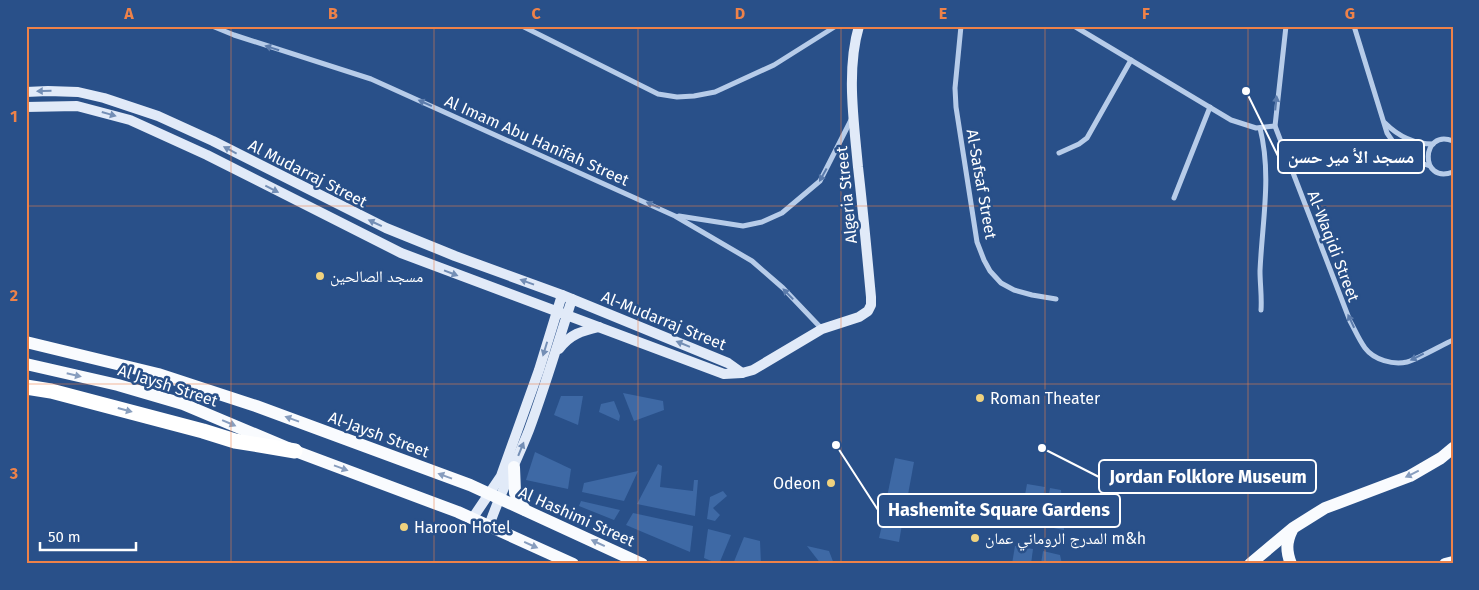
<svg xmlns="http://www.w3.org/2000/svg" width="1479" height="590" viewBox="0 0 1479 590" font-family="'Fira Sans','Noto Naskh Arabic',sans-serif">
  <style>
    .green { fill: #3e69a5 }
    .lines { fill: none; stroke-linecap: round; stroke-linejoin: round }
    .street { stroke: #b7cce9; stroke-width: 5 }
    .secondary { stroke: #e1eaf8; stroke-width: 10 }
    .primary { stroke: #f9fbfe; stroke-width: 12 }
    .highway { stroke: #fff; stroke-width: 15 }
    .oneway { fill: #5b7bab }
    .oneway2 { fill: #738eb5 }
    .oneway3 { fill: #879dbe }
    .oneway4 { fill: #899fbe }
    .grid { fill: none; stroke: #ee8249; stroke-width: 1; stroke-opacity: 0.55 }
    .poi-dot { fill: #f0d27e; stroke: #295089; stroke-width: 2 }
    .labels { text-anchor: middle; stroke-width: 5; stroke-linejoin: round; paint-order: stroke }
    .street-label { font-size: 16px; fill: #fff; stroke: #295089 }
    .poi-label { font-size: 16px; fill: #fff; stroke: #295089; text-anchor: start }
    .leader { fill: none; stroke: #fff; stroke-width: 2 }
    .callout-dot { fill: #fff; stroke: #295089; stroke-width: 2 }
    .callout { fill: #295089; stroke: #fff; stroke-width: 2 }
    .callout-label { font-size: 18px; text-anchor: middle; font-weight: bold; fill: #fff }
    .neatline { fill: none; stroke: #ee8249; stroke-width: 2 }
    .grid-label { font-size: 16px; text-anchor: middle; font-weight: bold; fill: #ee8249 }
  </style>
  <rect width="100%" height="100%" fill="#295089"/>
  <!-- green -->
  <g class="green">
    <path d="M623,393L663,401L664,410L634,421Z"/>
    <path d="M561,396H583L578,425L554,415Z"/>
    <path d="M614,401L620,416L619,421L599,412L601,404Z"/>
    <path d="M535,452L571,469L568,489L526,480Z"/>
    <path d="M895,458L914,462L907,500L887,497Z"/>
    <path d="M658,464L662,466L660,487L693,491L694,480H698L695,516L637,504Z"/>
    <path d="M638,471L624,501L582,492L584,483Z"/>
    <path d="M1027,484L1045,487L1038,526L1020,522Z"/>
    <path d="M1050,488L1061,490L1064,530L1043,526Z"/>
    <path d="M723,491L727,496L713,508L720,515L715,521L707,519L710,497Z"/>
    <path d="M581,501L620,510L614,520L579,506Z"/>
    <path d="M633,513L693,526L690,552L626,525Z"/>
    <path d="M883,521L902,524L899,542L879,538Z"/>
    <path d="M708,529L731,535L719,564L704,558Z"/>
    <path d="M744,537L760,541L761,564H733Z"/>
    <path d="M807,546L829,551L834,564H821Z"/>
    <path d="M1015,546L1033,549L1031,564H1012Z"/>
    <path d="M1043,551L1060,555L1062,564H1041Z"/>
  </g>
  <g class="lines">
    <!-- street -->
    <g class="street">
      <path d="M212,26L234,35L371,79L675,216L752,261L783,288L822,329"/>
      <path d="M522,26L658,94L677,97L694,96L715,92L774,65L836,26"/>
      <path d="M961,26L955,88L956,107L977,242L984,260L990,271L1001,283L1014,290L1032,295L1056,299"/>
      <path d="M1074,26L1231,120L1256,128L1275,126"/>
      <path d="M1286,26L1275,126L1350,321C1355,330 1359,340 1365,348C1374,360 1393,365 1407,362C1418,359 1442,345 1453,340"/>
      <path d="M1354,26L1387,133L1400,152L1409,159L1430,166"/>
      <path d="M1385,123C1398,136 1413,144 1433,144"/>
      <path d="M1260,128C1272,175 1262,223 1260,271C1260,284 1262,297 1261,310"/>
      <path d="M1453,141C1421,128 1419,185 1453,172"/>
      <path d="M1059,153L1079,144L1087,138L1131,60"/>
      <path d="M1174,198L1210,107"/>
      <path d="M679,216L743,226L762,222L782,213L820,181L852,118"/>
    </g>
    <!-- secondary -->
    <g class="secondary">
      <path d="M26,92L48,91L78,92L104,98L158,116L213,141L386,228L455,256L562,295L728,363L742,373"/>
      <path d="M26,107L77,106L130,120L207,155L401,253L724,374L742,373L753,370L822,329L859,317L868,311L871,305V297C867,254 863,210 858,167C854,122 846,70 859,26"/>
      <path d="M559,349C570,334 582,331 599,327"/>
      <path d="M472,519L501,476L539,370L562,295"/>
      <path d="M489,526C500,493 516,463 529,430C545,387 558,343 572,299"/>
    </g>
    <!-- primary -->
    <g class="primary">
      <path d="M26,342L158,374L256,406L470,485L642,564"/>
      <path d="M26,364L118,385L183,404L295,451L458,512L573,564"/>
      <path d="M514,467L515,493L525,510"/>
      <path d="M1250,564L1293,528L1325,508L1410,476L1441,458L1453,448"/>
      <path d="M1291,564C1286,551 1286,542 1292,530"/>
      <path d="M1445,564L1453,562"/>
    </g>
    <!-- highway -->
    <path class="highway" d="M26,387L51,391L203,431L235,441L295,451"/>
  </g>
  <!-- one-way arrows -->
  <defs><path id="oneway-solid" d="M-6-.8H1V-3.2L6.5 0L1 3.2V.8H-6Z" transform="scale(1.25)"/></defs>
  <g class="oneway">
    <use href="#oneway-solid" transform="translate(272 48) rotate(-162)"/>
    <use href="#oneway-solid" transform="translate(425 103) rotate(-156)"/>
    <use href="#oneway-solid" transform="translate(1276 103) rotate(-84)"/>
    <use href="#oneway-solid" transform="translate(823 175) rotate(119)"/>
    <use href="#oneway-solid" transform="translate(653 205) rotate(-156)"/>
    <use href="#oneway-solid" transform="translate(788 294) rotate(-134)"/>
    <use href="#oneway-solid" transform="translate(1351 321) rotate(-115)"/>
    <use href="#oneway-solid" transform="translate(1417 357) rotate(154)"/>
  </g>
  <g class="oneway2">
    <use href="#oneway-solid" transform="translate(44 91) rotate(179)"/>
    <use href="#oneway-solid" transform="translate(109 114) rotate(16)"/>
    <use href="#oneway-solid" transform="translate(230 150) rotate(-152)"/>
    <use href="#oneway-solid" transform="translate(272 189) rotate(27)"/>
    <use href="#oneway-solid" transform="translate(375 223) rotate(-155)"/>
    <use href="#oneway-solid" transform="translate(451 273) rotate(21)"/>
    <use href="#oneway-solid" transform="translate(527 282) rotate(-160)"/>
    <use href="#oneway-solid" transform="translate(683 344) rotate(-158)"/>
    <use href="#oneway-solid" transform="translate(545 349) rotate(107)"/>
    <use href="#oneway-solid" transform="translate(521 449) rotate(-68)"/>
  </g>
  <g class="oneway3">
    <use href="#oneway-solid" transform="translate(74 375) rotate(13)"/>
    <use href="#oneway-solid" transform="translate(292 419) rotate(-160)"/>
    <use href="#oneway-solid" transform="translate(229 423) rotate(23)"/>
    <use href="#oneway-solid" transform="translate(341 468) rotate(20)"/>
    <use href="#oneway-solid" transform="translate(1412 474) rotate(154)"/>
    <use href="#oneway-solid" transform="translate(445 476) rotate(-160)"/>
    <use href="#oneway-solid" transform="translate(598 543) rotate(-155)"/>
    <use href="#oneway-solid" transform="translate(531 545) rotate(24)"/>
  </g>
  <use class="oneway4" href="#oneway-solid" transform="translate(125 410) rotate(15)"/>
  <!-- grid -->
  <path class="grid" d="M231,26V564M434,26V564M638,26V564M841,26V564M1045,26V564M1248,26V564M26,206H1453M26,384H1453"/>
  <!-- markers -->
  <g class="poi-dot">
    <circle cx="320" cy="276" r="5"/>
    <circle cx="980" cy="398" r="5"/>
    <circle cx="831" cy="483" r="5"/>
    <circle cx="404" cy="527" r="5"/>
    <circle cx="975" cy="538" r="5"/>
  </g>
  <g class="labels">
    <!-- street labels -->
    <g class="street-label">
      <text transform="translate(537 140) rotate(24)" y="6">Al Imam Abu Hanifah Street</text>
      <text transform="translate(308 173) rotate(27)" y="6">Al Mudarraj Street</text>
      <text transform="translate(982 184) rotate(80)" y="6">Al-Safsaf Street</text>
      <text transform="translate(846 195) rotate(-96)" y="6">Algeria Street</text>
      <text transform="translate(1334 246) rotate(69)" y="6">Al-Waqidi Street</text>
      <text transform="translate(664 320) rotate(22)" y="6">Al-Mudarraj Street</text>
      <text transform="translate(168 385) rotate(18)" y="6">Al Jaysh Street</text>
      <text transform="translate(379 434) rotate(20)" y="6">Al-Jaysh Street</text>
      <text transform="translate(577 516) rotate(24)" y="6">Al Hashimi Street</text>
    </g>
    <!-- poi labels -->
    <g class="poi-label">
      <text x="330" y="282">مسجد الصالحين</text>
      <text x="990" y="404">Roman Theater</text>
      <text x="821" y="489" text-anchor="end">Odeon</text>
      <text x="414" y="533">Haroon Hotel</text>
      <text x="985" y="544">المدرج الروماني عمان m&amp;h</text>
    </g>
  </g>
  <!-- callouts -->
  <path class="leader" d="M1246 91L1278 156M1042 448L1099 477M836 445L878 510"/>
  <g class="callout-dot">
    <circle cx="1246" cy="91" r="5"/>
    <circle cx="1042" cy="448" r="5"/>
    <circle cx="836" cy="445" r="5"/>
  </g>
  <g class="callout">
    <rect x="1278" y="140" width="146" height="33" rx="5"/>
    <rect x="1099" y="460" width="217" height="33" rx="5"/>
    <rect x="878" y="494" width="242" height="33" rx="5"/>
  </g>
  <g class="callout-label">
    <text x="1351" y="163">مسجد الأ مير حسن</text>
    <text x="1208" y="483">Jordan Folklore Museum</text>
    <text x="999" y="516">Hashemite Square Gardens</text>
  </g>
  <!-- border -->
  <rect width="1479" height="590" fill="none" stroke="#295089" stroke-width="55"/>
  <!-- scale -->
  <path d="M40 542v8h96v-8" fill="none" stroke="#ffffff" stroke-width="2.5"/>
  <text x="48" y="542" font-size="15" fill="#ffffff" stroke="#295089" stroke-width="4" paint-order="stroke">50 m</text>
  <rect x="28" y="28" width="1424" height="534" class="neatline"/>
  <g class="grid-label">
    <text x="129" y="19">A</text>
    <text x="333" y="19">B</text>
    <text x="536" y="19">C</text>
    <text x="740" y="19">D</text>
    <text x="943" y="19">E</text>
    <text x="1146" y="19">F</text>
    <text x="1350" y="19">G</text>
    <text x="14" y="122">1</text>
    <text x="14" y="301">2</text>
    <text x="14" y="479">3</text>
  </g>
</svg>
